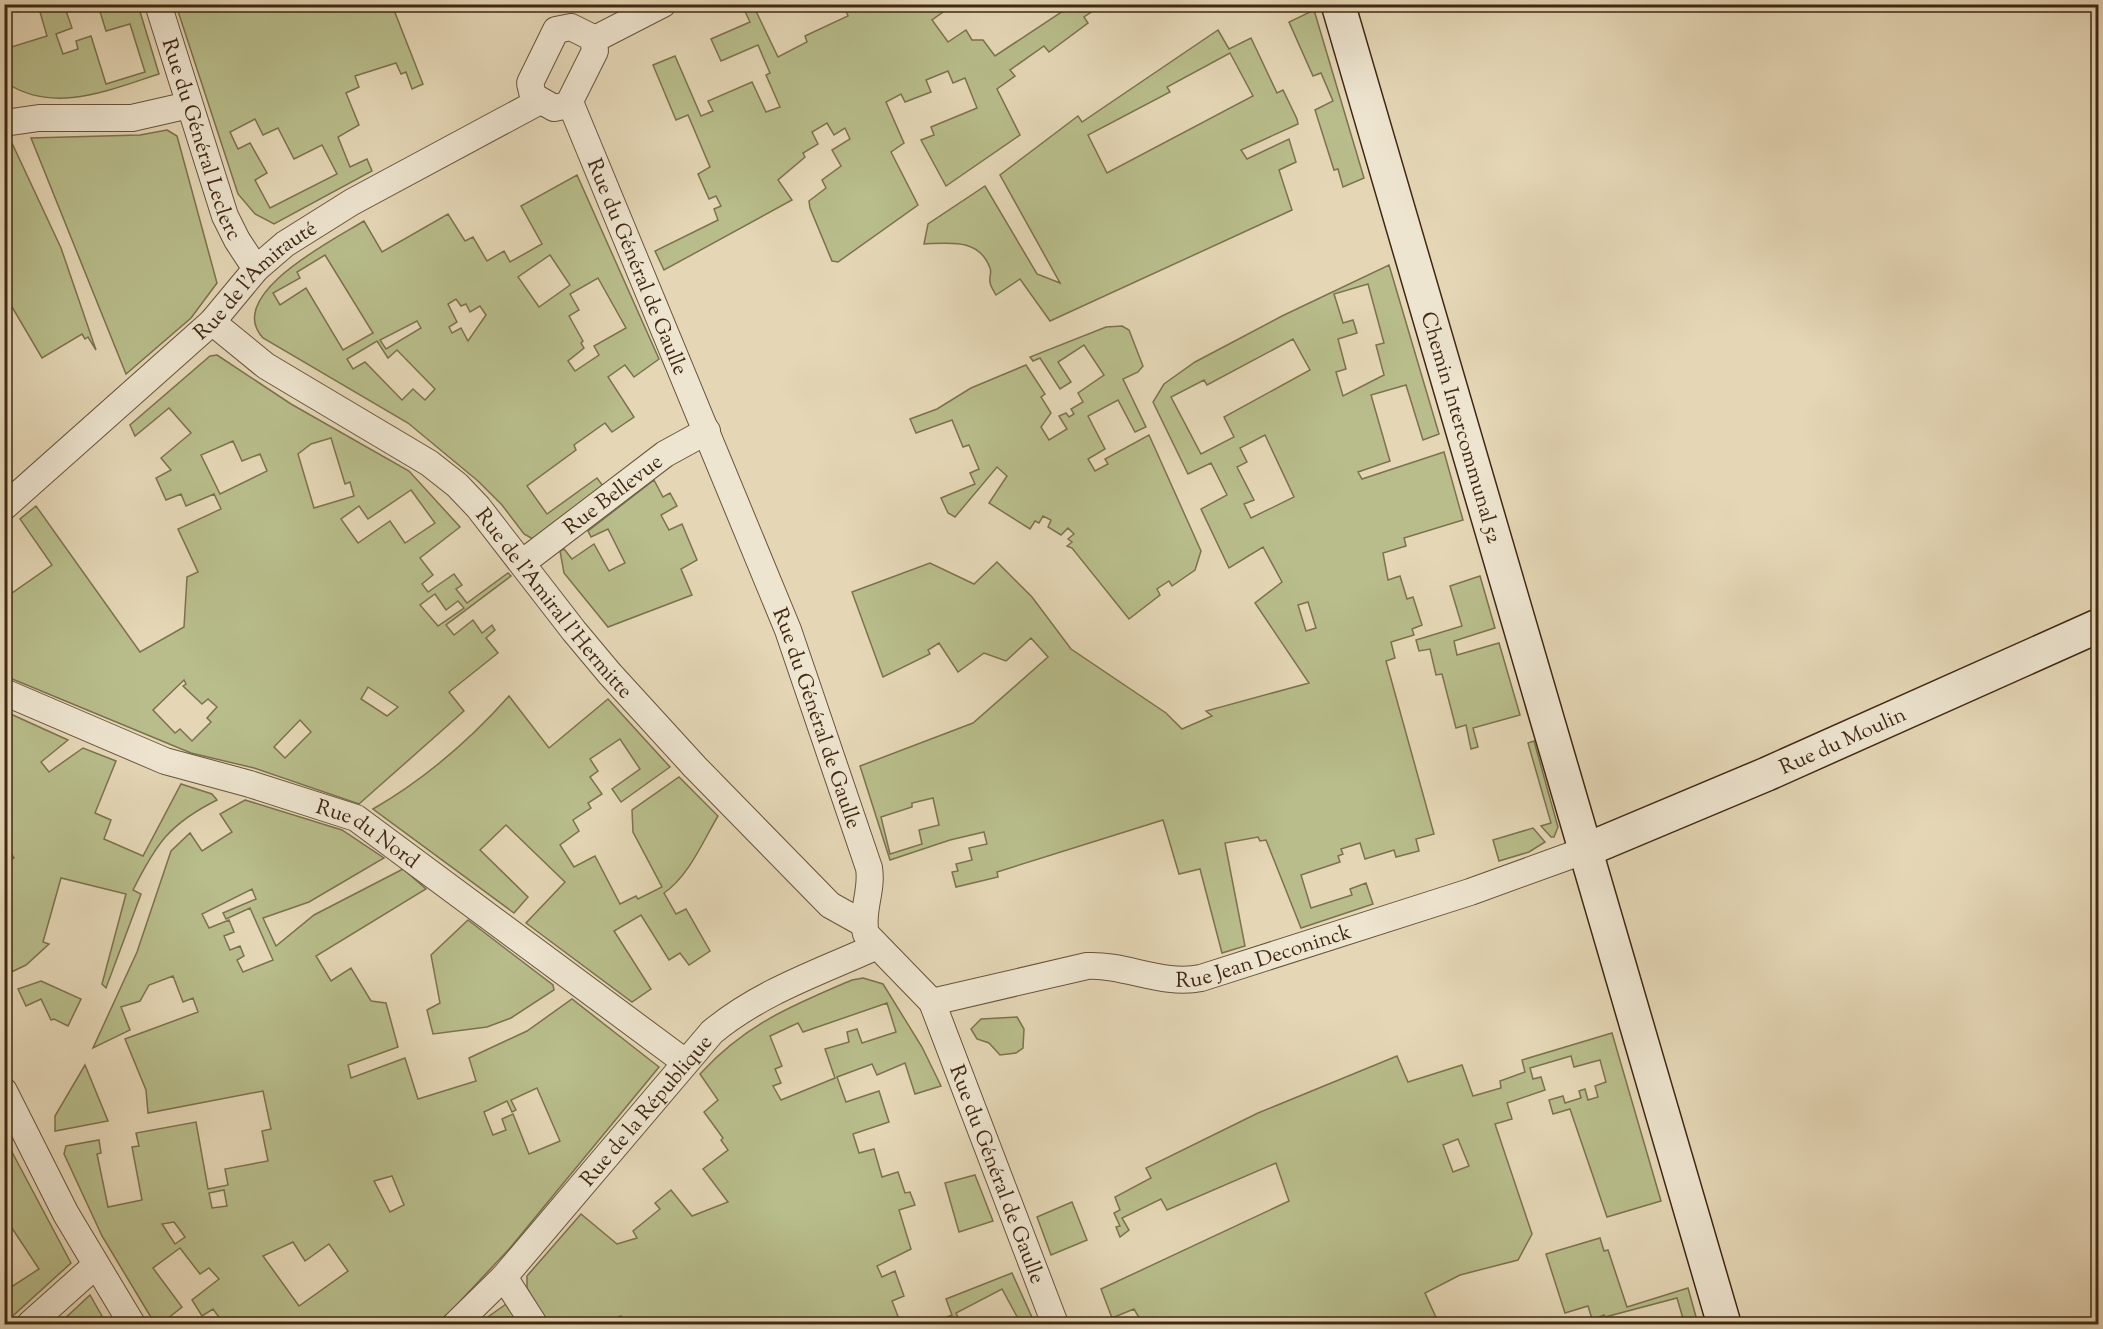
<svg xmlns="http://www.w3.org/2000/svg" width="2103" height="1329" viewBox="0 0 2103 1329" font-family="'Sorts Mill Goudy',serif">
  <style>
    .green { fill: #b8bd8b; stroke: #7c724e; stroke-width: 1.5; fill-rule: evenodd }
    .lines { fill: none; stroke-linecap: round; stroke-linejoin: round }
    .street-casing { stroke: #69543b; stroke-width: 28 }
    .secondary-casing { stroke: #402812; stroke-width: 36 }
    .street { stroke: #eee5d0; stroke-width: 26 }
    .secondary { stroke: #eee5d0; stroke-width: 33 }
    .labels { text-anchor: middle; stroke-width: 4.5; stroke-linejoin: round; paint-order: stroke }
    .street-label { font-size: 21px; fill: #402812; stroke: #eee5d0 }
  </style>
  <rect width="100%" height="100%" fill="#e5d7b6"/>
  <filter id="stains"><feTurbulence type="fractalNoise" baseFrequency=".00333" numOctaves="4"/><feColorMatrix values="0 0 0 0 .2 0 0 0 0 .09 0 0 0 0 .02 0 0 0 .5 -.17"/></filter>
  <radialGradient id="worn" r=".72"><stop offset=".6" stop-color="#630" stop-opacity="0"/><stop offset="1" stop-color="#630" stop-opacity=".3"/></radialGradient>
  <!-- green -->
  <g class="green">
    <path d="M38,5H64L72,28L56,34L63,54L78,49L76,41L91,36L106,84L145,72L130,24L106,31L98,5H138L159,74C109,90 53,115 5,82V49L47,36Z"/>
    <path d="M176,5H392L423,84L412,89L406,72L401,74L396,63L355,76L359,87L346,93L359,125L338,137L350,167L367,159L372,171L274,224L255,214L238,194ZM255,119L263,135L278,128L294,159L322,145L337,174L270,208L255,180L267,173L250,143L238,149L230,132Z"/>
    <path d="M742,5H753L778,57L807,42L805,36L848,16L843,5H953L932,20L948,42L966,30L972,40H983L995,56L1072,5H1102L1084,17L1088,23L1049,52L1044,46L1010,70L1015,76L997,89L1020,135L946,186L921,140L934,135L931,127L977,108L965,78L953,83L948,71L926,80L931,92L905,102L901,94L886,102L904,143L891,152L918,205L838,262L832,261L810,208L809,201L826,188L822,180L841,166L832,150L850,139L845,128L834,135L827,123L812,132L818,144L803,153L805,157L778,180L792,200L664,270L655,251L718,220L714,209L721,206L716,196L709,199L698,174L710,167L688,115L676,120L653,65L675,56L701,116L713,111L708,101L752,82L766,112L780,107L766,75L770,73L758,45L721,61L711,39L750,22Z"/>
    <path d="M1314,10L1364,178L1343,187L1338,169L1334,170L1315,110L1333,101L1321,73L1313,76L1289,22Z"/>
    <path d="M1218,30L1229,49L1251,38L1277,93L1283,90L1297,119L1298,124L1241,150L1247,159L1289,139L1296,162L1279,170L1292,210L1050,321L1020,279L996,295C994,291 990,286 990,282C989,277 992,273 990,268C979,238 950,243 924,244L928,224L985,186L1037,274L1060,283L1000,175L1078,116L1082,122ZM1230,53L1253,96L1107,173L1088,135L1170,92L1167,87Z"/>
    <path d="M167,130L177,136L217,283L191,318L126,374L31,138L140,135Z"/>
    <path d="M11,141L61,248L96,350L88,337L85,339L82,334L42,358L5,295L4,144Z"/>
    <path d="M577,175L659,359L634,377L625,365L608,377L634,417L612,432L605,423L574,445L576,450L527,486L547,514L597,478L603,486L533,539L524,534L502,505L478,481L408,423L263,338C223,295 335,239 364,221L382,252L448,214L465,241L473,237L487,261L504,251L510,262L542,244L521,206ZM325,255L373,333L343,350L306,288L280,305L273,293L300,278L297,272ZM550,255L570,285L539,307L518,277ZM598,278L626,328L594,346L599,355L575,371L568,361L584,348L581,343L583,341L569,316L579,310L570,294ZM456,299L461,306L466,304L470,312L480,306L486,315L468,341L461,328L452,333L449,327L457,322L448,304ZM417,321L421,328L386,349L380,340ZM377,341L388,358L397,350L435,389L425,400L413,389L402,400L365,362L353,369L347,359Z"/>
    <path d="M1389,265L1439,434L1423,440L1406,385L1371,395L1390,461L1358,472L1362,479L1444,452L1463,520L1404,538L1406,546L1383,553L1388,580L1400,576L1407,599L1413,597L1422,625L1412,629L1414,635L1391,642L1395,658L1386,661L1434,834L1416,839L1419,851L1396,857L1394,850L1365,859L1360,843L1341,849L1343,854L1338,856L1340,862L1301,875L1311,908L1352,895L1350,889L1366,883L1373,904L1301,928L1266,840L1260,841L1258,837L1225,843L1245,946L1222,953L1200,869L1179,874L1163,820L997,872L998,877L956,887L952,872L958,871L956,864L972,860L969,848L987,844L984,832L950,840L890,860L860,766L973,723L1048,657L1031,638L1006,661L984,653L958,672L939,643L928,650L930,654L883,677L852,592L930,563L974,584L997,562L1032,597L1071,649L1166,713L1182,729L1212,716L1206,711L1309,683L1255,603L1282,582L1263,547L1229,568L1201,509L1227,495L1211,463L1188,474L1153,402L1164,384L1195,362L1282,316ZM1368,284L1384,343L1376,345L1384,375L1343,396L1336,372L1346,369L1338,339L1357,333L1353,320L1343,323L1334,294ZM1293,339L1310,370L1224,417L1234,437L1201,454L1171,397L1204,380L1207,385ZM1265,435L1294,497L1251,518L1244,504L1254,500L1237,467L1247,462L1240,448ZM1308,602L1316,628L1306,631L1298,605ZM933,798L939,825L919,830L922,844L890,854L881,817L912,807V803Z"/>
    <path d="M1122,326L1129,330L1143,366L1138,372L1123,379L1146,427L1135,432L1118,400L1088,416L1105,449L1088,459L1095,471L1108,464L1105,459L1149,435L1201,551L1195,570L1172,586L1169,581L1157,589L1160,595L1129,619L1072,548L1067,546L1072,542L1068,539L1074,534L1068,528L1061,535L1048,527L1051,520L1043,516L1039,523L1035,521L1030,529L989,503L1007,476L997,467L955,517L948,513L941,498L975,484L970,473L979,469L969,445L963,447L952,420L916,433L910,419L937,409L971,388L1026,365L1045,394L1041,397L1051,413L1041,427L1049,440L1067,429L1059,416L1066,413L1069,417L1074,414L1071,409L1083,402L1078,393L1104,375L1084,345L1058,362L1071,382L1060,389L1040,358L1033,361L1030,357L1106,327Z"/>
    <path d="M217,355L291,404L409,471L460,527L420,558L433,575L422,584L428,592L454,574L462,585L456,589L467,603L508,573L511,576L446,625L454,635L473,620L482,633L492,625L495,630L486,638L498,653L449,692L464,711L359,804L254,768L191,753L5,676V648L7,646L5,642V598L52,565L20,519L36,506L140,652L184,627L187,577L198,572L178,529L221,509L214,494L186,506L181,494L166,500L156,478L171,470L161,458L191,433L169,408L135,436L130,425L210,356ZM331,438L345,484L350,482L354,496L314,508L298,454L311,444ZM233,441L242,461L260,454L267,471L220,494L201,455ZM411,490L435,523L405,543L390,521L358,543L341,519L359,506L368,519ZM435,594L446,610L458,601L464,608L438,626L420,605ZM184,680L186,684L183,686L202,704L208,699L217,707L207,718L211,722L192,741L180,729L175,733L153,710ZM368,687L398,707L387,716L361,699ZM300,720L311,732L285,758L274,747Z"/>
    <path d="M654,480L663,497L670,493L677,506L661,515L669,530L682,524L697,560L681,569L692,595L608,627L564,573L560,551L564,549L572,559L594,544L609,571L625,563L608,529L591,537L588,531Z"/>
    <path d="M1480,576L1495,628L1454,641L1457,655L1499,643L1520,715L1473,728L1478,747L1471,749L1466,725L1456,728L1442,674L1436,675L1430,649L1419,651L1416,640L1462,626L1450,586Z"/>
    <path d="M509,696L549,748L608,699L670,767L621,802L612,789L640,769L620,739L590,759L598,771L590,777L602,794L588,803L591,808L573,820L579,831L560,845L574,867L595,856L620,904L636,896L638,899L662,887L633,832L632,810L679,777L718,816C703,841 689,876 664,893L676,914L686,909L710,951L689,965L680,953L669,960L641,915L614,931L651,989L632,1002L526,923L565,882L506,825L480,850L528,897L514,913L373,809C425,779 469,741 509,696Z"/>
    <path d="M4,711L68,740L41,762L49,772L83,748L116,761L95,813L111,820L104,839L143,856L181,784L212,794L217,800C169,824 156,844 133,890L141,894L106,988L102,984L126,894L61,878L43,942L49,944L26,965L5,975V862L14,858L5,844Z"/>
    <path d="M1534,741L1558,827L1554,837H1551L1541,826L1551,823L1528,743Z"/>
    <path d="M245,800L342,830L384,858L309,902L263,918L276,946L314,915L403,869L426,889L316,956L331,981L351,968L371,1001L386,1003L398,1047L348,1065L351,1078L405,1058L418,1099L476,1081L469,1058L527,1031L572,999L659,1067L510,1248L450,1312L435,1324H224L213,1309L202,1316L192,1300L219,1279L209,1268L200,1274L180,1248L153,1268L182,1307L167,1319L171,1324H155L102,1236L64,1154L66,1146L99,1140L101,1153L97,1154L108,1207L142,1200L132,1147L139,1146L136,1133L196,1122L208,1189L228,1185L225,1169L268,1161L262,1131L271,1129L263,1091L148,1113L146,1090L125,1039L198,1012L193,998L183,1002L173,976L149,985L140,1001L121,1007L130,1030L93,1048L137,952L171,851L190,833L202,851L232,832L220,814ZM252,889L256,899L223,913L226,919L250,908L273,960L243,972L237,960L244,956L240,946L230,950L224,936L234,932L229,920L209,928L202,914ZM537,1088L560,1141L529,1154L513,1114L502,1119L506,1130L493,1135L484,1112L507,1101L512,1112L516,1110L511,1100ZM392,1176L404,1205L390,1212L374,1181ZM224,1190L227,1206L212,1208L209,1193ZM174,1222L185,1237L175,1244L162,1224ZM293,1242L305,1261L329,1244L348,1271L299,1306L263,1256Z"/>
    <path d="M1533,828L1545,842L1529,852L1499,861L1493,840Z"/>
    <path d="M468,920L553,985L554,990L511,1018L487,1027L433,1034L427,1010L440,1003L431,955Z"/>
    <path d="M863,978L883,984L922,1047L941,1086L915,1094L905,1063L877,1075L872,1064L837,1077L846,1102L879,1091L889,1122L853,1134L859,1153L874,1149L882,1177L898,1172L905,1193L910,1192L915,1205L899,1210L911,1249L877,1266L882,1277L895,1271L904,1296L892,1301L901,1324H624L621,1316L601,1324H548L527,1288V1276L581,1214L617,1244L637,1238L633,1231L660,1209L655,1203L671,1190L692,1216L728,1202L703,1169L728,1150L721,1140L723,1138L704,1112L718,1100L700,1074C746,1024 791,1006 852,980ZM887,1003L896,1032L862,1043L857,1029L847,1032L849,1042L825,1049L835,1078L781,1100L773,1086L781,1083L775,1069L782,1066L770,1036L798,1023L803,1032Z"/>
    <path d="M41,981L81,999L68,1026L54,1019L51,1020L41,999L26,1006L18,989Z"/>
    <path d="M1017,1017L1024,1029L1023,1048L1016,1053L1000,1055L989,1043L977,1039L971,1029L981,1019Z"/>
    <path d="M1612,1033L1661,1201L1607,1217L1570,1109L1553,1114L1549,1100L1563,1096L1565,1103L1581,1098L1579,1091L1585,1089L1588,1100L1598,1097L1595,1086L1606,1082L1600,1060L1574,1067L1571,1056L1530,1068L1533,1079L1541,1077L1545,1090L1507,1103L1512,1119L1495,1124L1532,1234L1518,1260L1460,1275L1425,1293L1439,1324H1147L1145,1319L1141,1321L1134,1309L1112,1318L1101,1289L1289,1201L1276,1163L1167,1210L1161,1199L1122,1218L1129,1230L1120,1237L1116,1227L1120,1226L1114,1213L1120,1210L1115,1197L1151,1178L1146,1168L1258,1113L1397,1056L1408,1082L1462,1065L1473,1096L1501,1088L1500,1081L1525,1072L1522,1060ZM1458,1139L1469,1166L1453,1172L1443,1145Z"/>
    <path d="M85,1065L108,1121L55,1131V1116Z"/>
    <path d="M4,1137L71,1263L5,1323V1291L39,1269L8,1222L5,1224Z"/>
    <path d="M975,1175L993,1221L959,1232L945,1183Z"/>
    <path d="M1072,1202L1087,1240L1051,1255L1037,1217Z"/>
    <path d="M1600,1238L1604,1251L1608,1250L1627,1307L1688,1288L1698,1324H1676L1684,1322L1677,1298L1605,1317L1604,1315L1587,1322V1324H1574L1592,1319L1588,1306L1565,1313L1546,1254Z"/>
    <path d="M1012,1273L1035,1324H1021L1002,1289L956,1313L961,1324H930L952,1315L946,1299Z"/>
    <path d="M90,1295L102,1316L91,1324H59Z"/>
    <path d="M509,1302L521,1324H513L508,1317L496,1324H478Z"/>
  </g>
  <g class="lines">
    <!-- street casing -->
    <g class="street-casing">
      <g id="street">
        <path id="s1" d="M158,4L225,216L237,240L256,269"/>
        <path d="M571,27L593,38L595,51L568,105L554,108L533,96L530,83L556,30Z"/>
        <path d="M593,40L663,4"/>
        <path id="s2" d="M570,102L788,630L869,868C873,891 860,913 866,934L932,1002L1055,1324"/>
        <path d="M4,123L39,118H132L189,105"/>
        <path id="s3" d="M212,322L266,366L429,463L457,485L478,507L574,631L610,674L695,767L830,905L864,924"/>
        <path id="s4" d="M4,507L212,322L256,269L285,244L352,202L540,101"/>
        <path id="s5" d="M522,563L665,454L707,431"/>
        <path id="s6" d="M4,692L165,761L250,784L356,818L685,1062"/>
        <path id="s7" d="M932,1002L1087,966C1125,964 1163,986 1201,978L1470,892L1586,850"/>
        <path d="M4,1091L66,1214L132,1324"/>
        <path d="M504,1277L534,1324"/>
        <path d="M30,1324L96,1265"/>
        <path id="s8" d="M456,1324L504,1277L712,1032C760,992 820,972 875,947"/>
      </g>
    </g>
    <!-- secondary casing -->
    <g class="secondary-casing">
      <g id="secondary">
        <path id="s9" d="M1338,4L1724,1324"/>
        <path id="s10" d="M1586,850L1767,774L2098,626"/>
      </g>
    </g>
    <!-- street -->
    <use href="#street" class="street"/>
    <!-- secondary -->
    <use href="#secondary" class="secondary"/>
  </g>
  <g class="labels">
    <!-- street labels -->
    <g class="street-label">
      <text dy="7" stroke="none"><textPath href="#s1" startOffset="142">Rue du Général Leclerc</textPath></text>
      <text dy="7" stroke="none"><textPath href="#s2" startOffset="178">Rue du Général de Gaulle</textPath></text>
      <text dy="7" stroke="none"><textPath href="#s4" startOffset="339">Rue de l'Amirauté</textPath></text>
      <text dy="7" stroke="none"><textPath href="#s9" startOffset="441">Chemin Intercommunal 52</textPath></text>
      <text dy="7" stroke="none"><textPath href="#s5" startOffset="114">Rue Bellevue</textPath></text>
      <text dy="7" stroke="none"><textPath href="#s3" startOffset="448">Rue de l'Amiral l'Hermitte</textPath></text>
      <text dy="7" stroke="none"><textPath href="#s2" startOffset="664">Rue du Général de Gaulle</textPath></text>
      <text dy="7" stroke="none"><textPath href="#s10" startOffset="279">Rue du Moulin</textPath></text>
      <text dy="7" stroke="none"><textPath href="#s6" startOffset="392">Rue du Nord</textPath></text>
      <text dy="7" stroke="none"><textPath href="#s7" startOffset="340">Rue Jean Deconinck</textPath></text>
      <text dy="7" stroke="none"><textPath href="#s8" startOffset="286">Rue de la République</textPath></text>
      <text dy="7" stroke="none"><textPath href="#s2" startOffset="1168">Rue du Général de Gaulle</textPath></text>
    </g>
  </g>
  <!-- margin -->
  <rect width="2103" height="1329" fill="none" stroke="#e5d7b6" stroke-width="24"/>
  <rect x="6" y="6" width="2091" height="1317" fill="none" stroke="#402812" stroke-width="3"/>
  <rect x="12" y="12" width="2079" height="1305" fill="none" stroke="#402812" stroke-width="1.5"/>
  <rect width="100%" height="100%" filter="url(#stains)"/>
  <rect width="100%" height="100%" fill="url(#worn)"/>
</svg>
